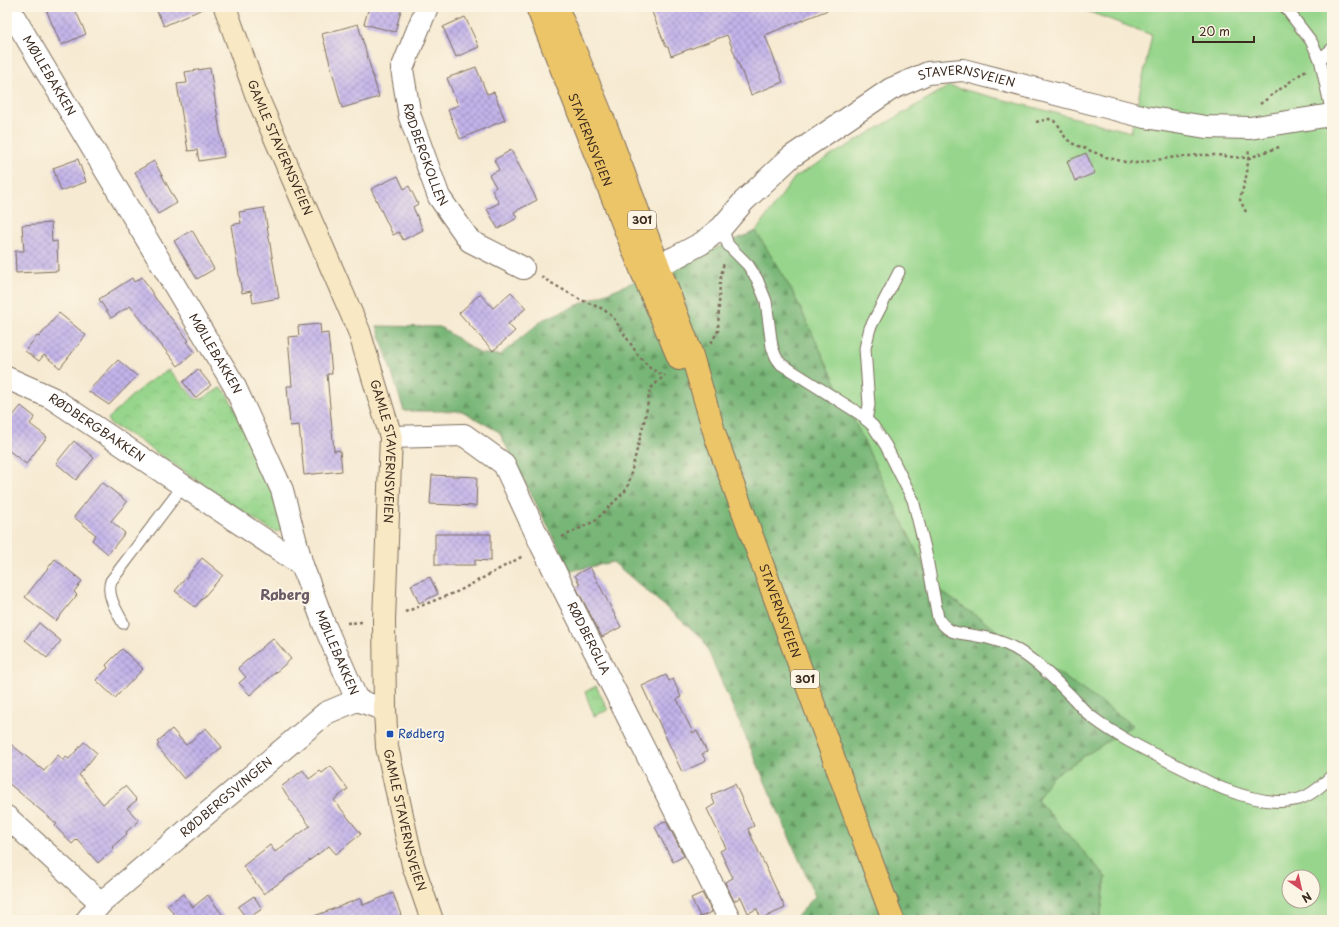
<svg xmlns="http://www.w3.org/2000/svg" width="1339" height="927" viewBox="0 0 1339 927" font-family="'Playpen Sans',sans-serif">
  <style>
    .green { fill: #96d58b; stroke: #688054; fill-rule: evenodd }
    .forest { fill: url(#forest-firs); stroke: #5a704a }
    .park { fill: url(#park-crowns); stroke: #688054 }
    .building { fill: url(#building-cross-hatch) }
    .lines { fill: none; stroke-linecap: round; stroke-linejoin: round }
    .lane-casing { stroke: #7c6d5d; stroke-width: 13 }
    .street-casing { stroke: #7c6d5d; stroke-width: 24 }
    .secondary-casing { stroke: #7c6d5d; stroke-width: 24 }
    .primary-casing { stroke: #7c6d5d; stroke-width: 24 }
    .path { stroke: #7c6d5d; stroke-width: 2.5; stroke-dasharray: 3 3; stroke-linecap: butt }
    .lane { stroke: #fff; stroke-width: 11 }
    .street { stroke: #fff; stroke-width: 22 }
    .secondary { stroke: #f8e8c3; stroke-width: 22 }
    .primary { stroke: #edc569; stroke-width: 22 }
    .transit-dot { fill: #1a4fb4; stroke: #fcf5e5; stroke-width: 1.5 }
    .labels { text-anchor: middle; stroke-width: 4; stroke-linejoin: round; paint-order: stroke }
    .shield { fill: #fcf5e5; stroke: #75675a; stroke-width: 1 }
    .shield-label { font-size: 11px; font-weight: bold; fill: #3b2a1e }
    .street-label { font-size: 12px; fill: #3b2a1e; stroke: #fcf5e5 }
    .transit-label { font-size: 12px; fill: #164399; stroke: #fcf5e5; text-anchor: start }
    .quarter-label { font-size: 14px; font-weight: bold; fill: #6a5a65; stroke: #fcf5e5 }
  </style>
  <defs>
    <pattern id="forest-firs" width="22" height="20" patternUnits="userSpaceOnUse"><rect width="22" height="20" fill="#78b677"/><path d="M5 1l3.5 6h-7zM16 11l3.5 6h-7z" fill="#649461"/></pattern>
    <pattern id="park-crowns" width="20" height="18" patternUnits="userSpaceOnUse"><rect width="20" height="18" fill="#96d58b"/><path d="M2 6a3 3 0 1 1 6 0M12 15a3 3 0 1 1 6 0" fill="none" stroke="#82b778"/></pattern>
    <pattern id="building-cross-hatch" width="8" height="8" patternUnits="userSpaceOnUse"><rect width="8" height="8" fill="#c2b3ea"/><path d="M0 0l8 8M0 8l8-8" fill="none" stroke="#9f92bd"/></pattern>
  </defs>
  <rect width="100%" height="100%" fill="#fcf5e5"/>
  <filter id="ink" filterUnits="userSpaceOnUse"><feTurbulence type="fractalNoise" baseFrequency=".025" numOctaves="2"/><feDisplacementMap in="SourceGraphic" scale="8" xChannelSelector="R" yChannelSelector="G"/><feConvolveMatrix kernelMatrix="1 2 1 2 8 2 1 2 1" color-interpolation-filters="sRGB"/></filter>
  <filter id="wash" filterUnits="userSpaceOnUse"><feTurbulence type="fractalNoise" baseFrequency=".012" numOctaves="4" result="noise"/><feDisplacementMap in="SourceGraphic" scale="16" xChannelSelector="R" yChannelSelector="G"/><feGaussianBlur stdDeviation="0.9" result="paint"/><feColorMatrix in="noise" values="0 0 0 0 0 0 0 0 0 0 0 0 0 0 0 0 0 1.4 0 .05"/><feComposite in="paint" operator="in"/></filter>
  <g filter="url(#wash)">
    <rect width="100%" height="100%" fill="#f6ead2"/>
    <!-- green -->
    <path class="green" d="M1076,7H1332V920H1100L1106,877L1037,800L1050,778L1133,725L933,586L792,291L756,231L795,177L949,86L1131,132L1152,35ZM1289,877H1313V901H1289Z"/>
    <!-- forest -->
    <path class="forest" d="M756,231L792,291L933,586L1133,725L1050,778L1037,800L1106,877L1100,920H794L815,896L703,639L613,562L571,571L499,432L462,411H404L377,326L440,327L481,354L500,355L544,319Z"/>
    <!-- park -->
    <g class="park">
      <path d="M169,370L195,399H202L220,388L225,391L241,420L272,484L284,529L276,532L269,529L135,438L109,423L108,419C126,401 145,381 169,370Z"/>
      <path d="M596,686L608,710L594,716L585,692Z"/>
    </g>
    <g id="blocks">
      <!-- building -->
      <g class="building">
        <path d="M45,7H74L86,34L61,45Z"/>
        <path d="M155,7H207L164,26Z"/>
        <path d="M369,7H402L395,32L364,24Z"/>
        <path d="M650,7H833V8L765,35L783,82L751,95L727,35L671,56L668,47H666Z"/>
        <path d="M465,17L479,47L456,57L443,27Z"/>
        <path d="M358,24L379,97L342,108L322,34Z"/>
        <path d="M476,67L487,94L494,92L505,120L460,139L448,110L458,105L447,78Z"/>
        <path d="M210,68L224,157L199,161L197,150L188,151L177,84L187,83L185,72Z"/>
        <path d="M511,150L537,200L514,212L517,218L498,229L487,209L499,203L492,190L496,187L489,175L499,170L494,160Z"/>
        <path d="M1086,153L1095,173L1075,181L1067,161Z"/>
        <path d="M78,159L86,182L61,191L53,168Z"/>
        <path d="M154,161L177,203L158,214L135,172Z"/>
        <path d="M398,176L404,189L409,186L418,204L413,207L423,230L403,240L399,232L393,235L371,189Z"/>
        <path d="M264,208L279,298L253,303L251,291L242,293L231,225L241,223L239,212Z"/>
        <path d="M51,223L52,242L57,241L58,271L16,273L15,251H24L22,225Z"/>
        <path d="M192,230L214,269L197,279L174,241Z"/>
        <path d="M142,277L156,299L189,341L187,342L195,352L178,366L130,306L111,318L99,299L132,278L134,282Z"/>
        <path d="M511,292L526,308L508,324L515,331L493,351L459,313L480,294L493,308Z"/>
        <path d="M59,313L86,335L60,368L44,355L39,361L25,351L37,336L39,337Z"/>
        <path d="M320,324L321,334L328,333L332,374H327L334,451L340,450L342,471L304,475L299,425L290,426L287,386H292L288,337L299,336L298,326Z"/>
        <path d="M118,360L137,376L109,405L88,391Z"/>
        <path d="M198,369L211,385L195,398L183,382Z"/>
        <path d="M21,406L35,417L30,424L47,437L26,464L7,449V423Z"/>
        <path d="M74,441L94,458L76,480L56,463Z"/>
        <path d="M432,475L477,477L476,506L430,504Z"/>
        <path d="M102,482L127,502L111,521L125,533L108,554L92,540L96,535L74,517Z"/>
        <path d="M435,534H491V561L475,560V565H435Z"/>
        <path d="M202,558L223,575L195,607L175,591Z"/>
        <path d="M55,559L82,581L74,592L77,595L56,621L25,597Z"/>
        <path d="M590,567L621,627L602,637L576,587L580,585L575,575Z"/>
        <path d="M430,577L438,594L419,603L411,585Z"/>
        <path d="M39,623L61,641L47,658L25,640Z"/>
        <path d="M273,638L291,659L250,695L239,683L246,677L238,668Z"/>
        <path d="M122,649L143,669L115,698L96,680L108,668L106,665Z"/>
        <path d="M666,675L669,681L673,679L681,697L677,699L693,733L697,731L707,752L702,754L706,761L682,772L642,686Z"/>
        <path d="M206,728L222,747L184,779L157,746L159,744L157,742L172,729L186,745Z"/>
        <path d="M7,741L44,771L58,755L63,760L66,757L69,759L84,742L97,753L79,775L103,804L125,786L137,800L127,808L139,821L126,832L127,834L112,847L114,849L98,863L77,839L72,844L55,826L57,824L7,782Z"/>
        <path d="M331,766L348,789L334,800L361,834L336,854L329,846L264,894L243,866L270,845L275,852L310,826L281,787L303,770L309,779L320,771L322,773Z"/>
        <path d="M735,784L754,826L748,829L785,908L761,919L757,909L748,913L741,897L734,901L725,882L733,878L720,851L726,848L707,809L715,804L711,795Z"/>
        <path d="M666,821L684,856L673,862L655,827Z"/>
        <path d="M393,893L401,915L387,920H307V919L361,898L363,905Z"/>
        <path d="M702,893L712,912L700,917L691,898Z"/>
        <path d="M183,894L193,907L208,895L226,920H175L177,918L167,905Z"/>
        <path d="M254,896L262,909L247,919L238,907Z"/>
      </g>
    </g>
  </g>
  <g filter="url(#ink)">
    <use href="#blocks" fill-opacity="0" stroke="#7c6d5d" stroke-width="1"/>
    <g class="lines">
      <!-- lane casing -->
      <g class="lane-casing">
        <g id="lane">
          <path d="M1285,7L1311,41L1320,59L1332,114"/>
          <path d="M1320,59L1332,49"/>
          <path d="M722,227L728,245L748,265L757,279L766,301L772,347L776,357L781,364L860,414L873,426L886,446L913,500L925,548L938,618C950,636 958,632 977,636C990,638 1003,642 1014,648C1037,661 1056,681 1074,699C1080,706 1086,713 1093,718C1122,740 1154,754 1186,770C1198,776 1211,784 1224,789C1245,797 1272,805 1295,800C1310,797 1322,786 1332,775"/>
          <path d="M866,420L869,405L865,348L870,328L899,272"/>
          <path d="M123,623C117,611 106,595 111,581L183,486"/>
        </g>
      </g>
      <!-- street casing -->
      <g class="street-casing">
        <g id="street">
          <path id="s1" d="M8,7L234,385L282,490L302,565L324,624L357,700L385,710"/>
          <path id="s2" d="M427,7L402,69L410,117L439,197L470,241L523,268"/>
          <path id="s3" d="M642,272L676,257L702,243L722,227L744,201L791,157L891,89L928,73L963,70L1145,117L1206,127L1250,128L1331,115"/>
          <path id="s4" d="M7,378L52,398L302,565"/>
          <path id="s5" d="M391,437L464,435L504,464L542,546L730,920"/>
          <path d="M7,817L101,903"/>
          <path id="s6" d="M87,920L101,903L326,713L357,700"/>
        </g>
      </g>
      <!-- secondary casing -->
      <g class="secondary-casing">
        <g id="secondary">
          <path id="s7" d="M225,7L256,94L359,331L391,437L384,620L385,710L387,747L413,865L432,920"/>
        </g>
      </g>
      <!-- primary casing -->
      <g class="primary-casing">
        <g id="primary">
          <path id="s8" d="M537,7L642,272L679,359"/>
          <path id="s9" d="M557,7L605,123L691,352L716,438L893,920"/>
        </g>
      </g>
      <!-- path -->
      <g class="path">
        <path d="M1260,104L1306,70"/>
        <path d="M1036,122L1049,119L1054,121L1060,127L1065,137L1071,143L1106,157L1125,162L1136,163L1176,157L1199,155H1216L1233,157L1249,158L1282,146"/>
        <path d="M1246,212L1240,200L1247,173L1249,149"/>
        <path d="M541,277L579,299L603,309L613,317L638,355L650,368L664,376"/>
        <path d="M711,343L718,331L720,281L724,262"/>
        <path d="M562,537L595,521L627,489L646,414L650,389L665,375"/>
        <path d="M405,612L459,591L523,556"/>
        <path d="M347,623L364,622"/>
      </g>
      <!-- lane -->
      <use href="#lane" class="lane"/>
      <!-- street -->
      <use href="#street" class="street"/>
      <!-- secondary -->
      <use href="#secondary" class="secondary"/>
      <!-- primary -->
      <use href="#primary" class="primary"/>
    </g>
  </g>
  <!-- markers -->
  <rect class="transit-dot" x="386" y="730" width="8" height="8" rx="2"/>
  <g class="labels">
    <!-- shield labels -->
    <g class="shield">
      <rect x="628" y="211" width="28" height="18" rx="3"/>
      <rect x="791" y="670" width="28" height="18" rx="3"/>
    </g>
    <g class="shield-label">
      <text x="642" y="224">301</text>
      <text x="805" y="683">301</text>
    </g>
    <!-- street labels -->
    <g class="street-label">
      <text dy="4" stroke="none"><textPath href="#s1" startOffset="80">MØLLEBAKKEN</textPath></text>
      <text dy="4" stroke="none"><textPath href="#s3" startOffset="391">STAVERNSVEIEN</textPath></text>
      <text dy="4" stroke="none"><textPath href="#s8" startOffset="143">STAVERNSVEIEN</textPath></text>
      <text dy="4" stroke="none"><textPath href="#s7" startOffset="151">GAMLE STAVERNSVEIEN</textPath></text>
      <text dy="4" stroke="none"><textPath href="#s2" startOffset="156">RØDBERGKOLLEN</textPath></text>
      <text dy="4" stroke="none"><textPath href="#s1" startOffset="404">MØLLEBAKKEN</textPath></text>
      <text dy="4" stroke="none"><textPath href="#s4" startOffset="103">RØDBERGBAKKEN</textPath></text>
      <text dy="4" stroke="none"><textPath href="#s7" startOffset="475">GAMLE STAVERNSVEIEN</textPath></text>
      <text dy="4" stroke="none"><textPath href="#s9" startOffset="644">STAVERNSVEIEN</textPath></text>
      <text dy="4" stroke="none"><textPath href="#s5" startOffset="316">RØDBERGLIA</textPath></text>
      <text dy="4" stroke="none"><textPath href="#s1" startOffset="728">MØLLEBAKKEN</textPath></text>
      <text dy="4" stroke="none"><textPath href="#s6" startOffset="186">RØDBERGSVINGEN</textPath></text>
      <text dy="4" stroke="none"><textPath href="#s7" startOffset="847">GAMLE STAVERNSVEIEN</textPath></text>
    </g>
    <!-- transit labels -->
    <g class="transit-label">
      <text x="398" y="738">Rødberg</text>
    </g>
    <!-- quarter labels -->
    <g class="quarter-label">
      <text x="285" y="600">Røberg</text>
    </g>
  </g>
  <!-- margin -->
  <rect width="1339" height="927" fill="none" stroke="#fcf5e5" stroke-width="24"/>
  <!-- north arrow -->
  <g transform="translate(1301 889) rotate(146)"><circle r="19" fill="#fcf5e5" stroke="#afa495"/>
  <path d="M0-3L7 15L0 10L-7 15Z" fill="#d1495b"/>
  <text y="-6" font-size="11" font-weight="bold" text-anchor="middle" fill="#3b2a1e">N</text>
  </g>
  <!-- scale -->
  <path d="M1193 36v6h61v-6" fill="none" stroke="#3b2a1e" stroke-width="2"/>
  <text x="1199" y="36" font-size="12" fill="#3b2a1e" stroke="#fcf5e5" stroke-width="3" paint-order="stroke">20 m</text>
</svg>
